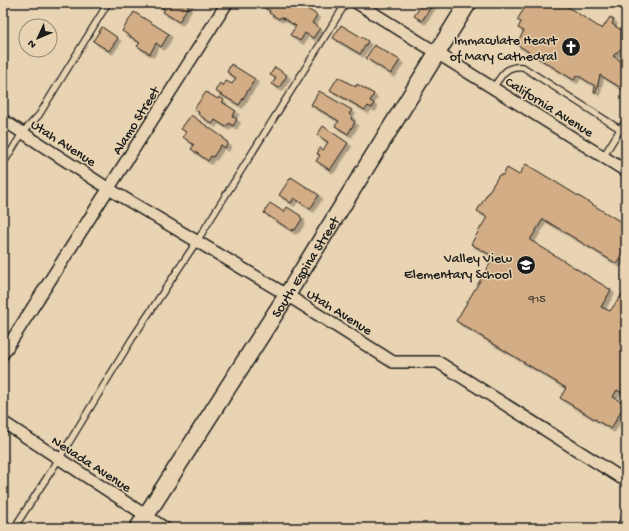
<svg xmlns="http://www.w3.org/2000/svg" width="629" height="531" viewBox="0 0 629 531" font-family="'Gochi Hand',sans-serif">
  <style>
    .building { fill: #d3ad85; stroke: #1c1c1c; filter: url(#shadow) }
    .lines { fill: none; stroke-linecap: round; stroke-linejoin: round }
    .lane-casing { stroke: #1c1c1c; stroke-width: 8 }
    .street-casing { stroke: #1c1c1c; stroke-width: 14 }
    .secondary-casing { stroke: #1c1c1c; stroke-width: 19 }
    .lane { stroke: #e8d4b2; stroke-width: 5.5 }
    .street { stroke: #e8d4b2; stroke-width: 11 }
    .secondary { stroke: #e8d4b2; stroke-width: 16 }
    .labels { text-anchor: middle; stroke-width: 3; stroke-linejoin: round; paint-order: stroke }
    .number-label { font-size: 12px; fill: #4a4036 }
    .poi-label { font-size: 14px; fill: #1c1c1c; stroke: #e8d4b2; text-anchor: end }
    .street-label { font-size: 14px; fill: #1c1c1c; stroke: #e8d4b2 }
  </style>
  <defs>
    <filter id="shadow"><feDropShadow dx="3.5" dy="3.5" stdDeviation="0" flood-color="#0004"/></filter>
  </defs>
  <rect width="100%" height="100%" fill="#e8d4b2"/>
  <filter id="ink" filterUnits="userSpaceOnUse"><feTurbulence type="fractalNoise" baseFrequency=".025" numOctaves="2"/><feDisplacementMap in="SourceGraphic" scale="8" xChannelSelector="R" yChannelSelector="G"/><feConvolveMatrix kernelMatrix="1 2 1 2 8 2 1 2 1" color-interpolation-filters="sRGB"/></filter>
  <g filter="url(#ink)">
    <!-- building -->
    <g class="building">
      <path d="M159,3H190L179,22L163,12L165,9L158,5Z"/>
      <path d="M258,3H298L317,15L312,23L320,28L313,38L305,33L300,41L290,35L296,26L281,17L279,19L269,13L270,11Z"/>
      <path d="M420,3H433L422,21L414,16L421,6L419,5Z"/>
      <path d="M542,3H562L602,29L610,17L614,20L612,24L626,33V44L613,56L626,64V91L600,75L596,93L594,92L595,86L577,75L574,80L572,79L516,44L524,31L518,28L521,22L517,20L527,4L531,8L534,4L539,7Z"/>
      <path d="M134,12L169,34L161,47L156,43L150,54L137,46L140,43L122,31Z"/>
      <path d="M341,25L368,41L360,54L333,38Z"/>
      <path d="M102,27L118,38L109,51L93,41Z"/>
      <path d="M374,45L400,60L391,74L366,58Z"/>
      <path d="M231,64L255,79L239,105L215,91L220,83L223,86L226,81L232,84L236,78L227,72Z"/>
      <path d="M275,67L287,75L279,88L272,84L276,78L270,75Z"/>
      <path d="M338,77L356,87L357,84L374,94L370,101L374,103L372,108L368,106L365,110L330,90Z"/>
      <path d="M319,91L352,110L349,114L352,116L351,119L355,122L348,134L335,126L339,121L311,105Z"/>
      <path d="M206,92L218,99L219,97L224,100L222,102L236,111L232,116L237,119L233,126L229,123L226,127L215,120L212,124L198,114L199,112L194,109Z"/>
      <path d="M191,115L224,138L223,139L228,143L225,148L221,145L213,157L211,156L208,161L191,149L194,145L183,137L186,132L181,129Z"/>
      <path d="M323,126L348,143L330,170L316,161L320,155L317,154L320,148L323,150L328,142L317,135Z"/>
      <path d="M526,164L626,225V249L617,264L543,219L530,240L611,290L601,307L610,311L626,289V391L624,394L617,390L613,397L625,404L611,429L560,398L566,388L456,321L494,257L471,244L487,217L477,211L499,175H503L507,168L519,175Z"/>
      <path d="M291,177L319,195L310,209L294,198L291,203L279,195Z"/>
      <path d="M270,203L284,212L287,207L301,216L300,217L302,219L295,230L293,229L292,231L264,213Z"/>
    </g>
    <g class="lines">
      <!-- lane casing -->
      <g class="lane-casing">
        <g id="lane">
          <path d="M493,88C502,75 506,65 523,67L626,133"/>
          <path d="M603,157L626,120"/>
          <path d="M3,164L23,132L39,115L108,3"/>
          <path d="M14,528L59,459L132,339L197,241L346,3"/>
        </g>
      </g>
      <!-- street casing -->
      <g class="street-casing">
        <g id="street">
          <path d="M357,3L626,171"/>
          <path d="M3,120L109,189L287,295L393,362H438L626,481"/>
          <path d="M3,354L227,3"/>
          <path d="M3,422L165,528"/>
          <path d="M622,528L626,522"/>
        </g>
      </g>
      <!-- secondary casing -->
      <g class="secondary-casing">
        <g id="secondary">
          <path id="s1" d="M138,528L287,295L468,3"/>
        </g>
      </g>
      <!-- lane -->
      <use href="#lane" class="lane"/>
      <!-- street -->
      <use href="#street" class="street"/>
      <!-- secondary -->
      <use href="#secondary" class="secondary"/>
    </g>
  </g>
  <!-- icons -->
  <defs>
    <g id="church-disc" transform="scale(1)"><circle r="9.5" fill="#1c1c1c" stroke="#e8d4b2"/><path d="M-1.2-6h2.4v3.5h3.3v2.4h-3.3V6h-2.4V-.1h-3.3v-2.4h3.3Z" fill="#fff"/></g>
    <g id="school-disc" transform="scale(1)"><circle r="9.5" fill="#1c1c1c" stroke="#e8d4b2"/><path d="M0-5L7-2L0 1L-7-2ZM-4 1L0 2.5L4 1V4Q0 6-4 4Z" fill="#fff"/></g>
  </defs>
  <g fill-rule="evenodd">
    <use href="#church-disc" x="571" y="47"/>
    <use href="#school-disc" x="526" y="265"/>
  </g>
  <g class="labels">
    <!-- number labels -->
    <g class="number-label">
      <text x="537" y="302">915</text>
    </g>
    <!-- poi labels -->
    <g class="poi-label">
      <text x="557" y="44">Immaculate Heart<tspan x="557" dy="16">of Mary Cathedral</tspan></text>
      <text x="512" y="262">Valley View<tspan x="512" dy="16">Elementary School</tspan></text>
    </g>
    <!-- street labels -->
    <g class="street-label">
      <text transform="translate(550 106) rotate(32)" y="5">California Avenue</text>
      <text transform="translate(135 120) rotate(-58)" y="5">Alamo Street</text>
      <text transform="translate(64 142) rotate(33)" y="5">Utah Avenue</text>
      <text dy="5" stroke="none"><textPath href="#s1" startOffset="310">South Espina Street</textPath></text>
      <text transform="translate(340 311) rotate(32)" y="5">Utah Avenue</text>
      <text transform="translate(92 463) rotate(33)" y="5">Nevada Avenue</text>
    </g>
  </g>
  <!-- margin -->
  <rect width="629" height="531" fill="none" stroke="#e8d4b2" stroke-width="16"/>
  <rect x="8" y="8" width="613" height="515" fill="none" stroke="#1c1c1c" stroke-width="1.5" filter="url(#ink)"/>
  <!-- north arrow -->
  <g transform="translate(38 38) rotate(226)"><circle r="19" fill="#e8d4b2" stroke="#968a76"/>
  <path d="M0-3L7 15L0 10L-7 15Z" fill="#1c1c1c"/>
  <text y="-6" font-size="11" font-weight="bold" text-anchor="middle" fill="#1c1c1c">N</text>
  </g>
</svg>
